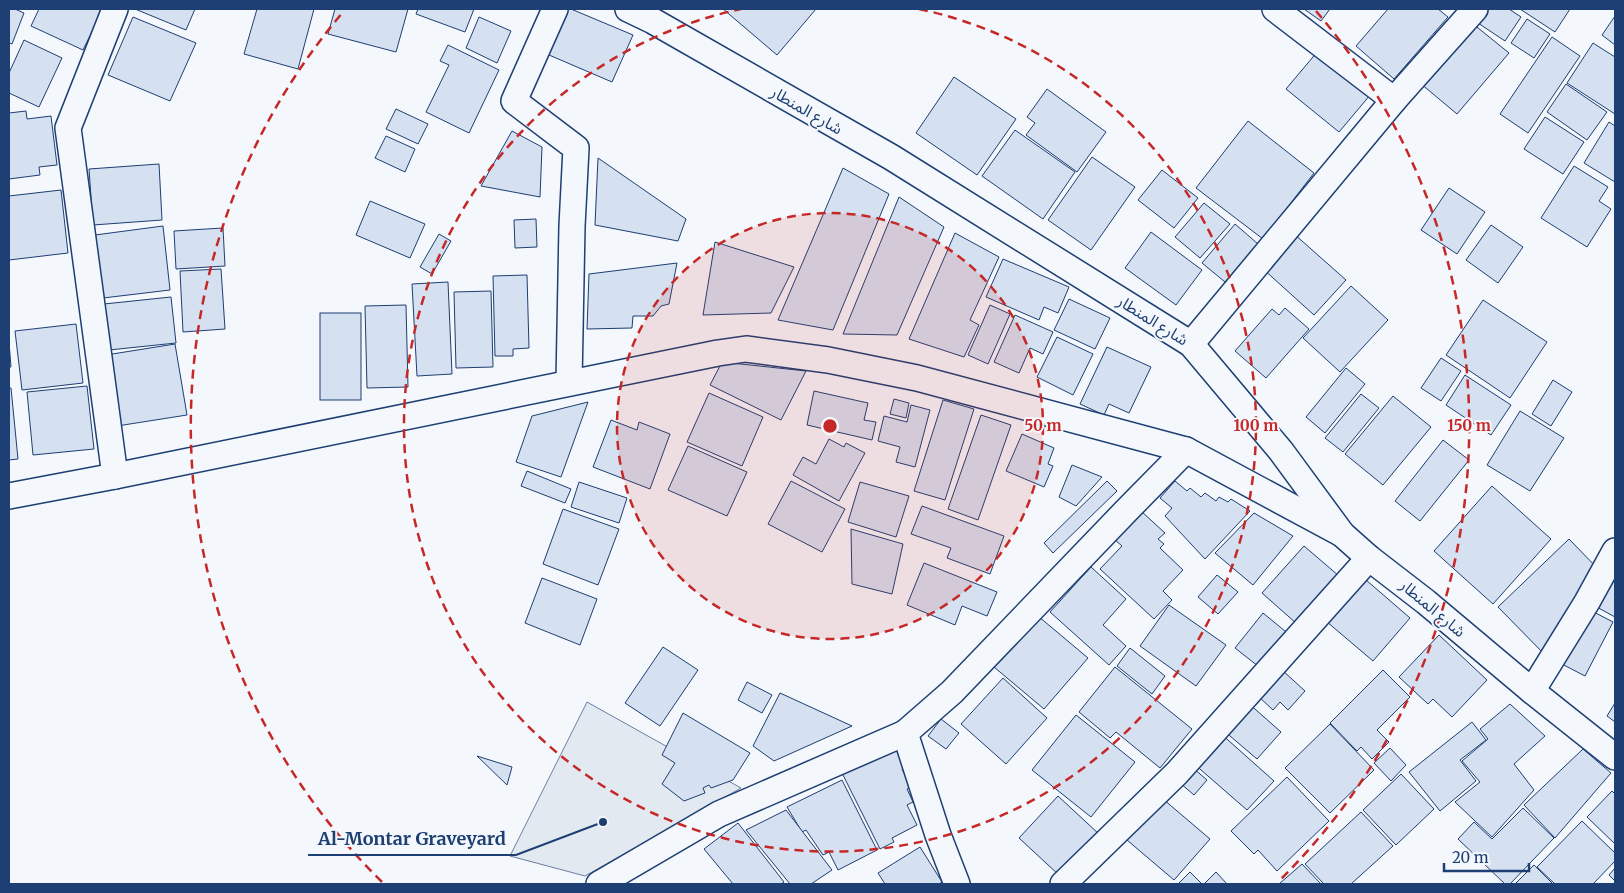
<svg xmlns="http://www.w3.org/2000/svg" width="1624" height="893" viewBox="0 0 1624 893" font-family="Merriweather,'Noto Sans Arabic',serif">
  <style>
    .green { fill: #e3e9f0; stroke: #687fa3 }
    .building { fill: #d5e0f0; stroke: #1d3f73 }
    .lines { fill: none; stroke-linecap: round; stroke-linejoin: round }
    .minor-casing { stroke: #1d3f73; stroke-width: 28 }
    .minor { stroke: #f4f7fb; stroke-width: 25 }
    .ring { fill: none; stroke: #c62828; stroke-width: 2.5; stroke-dasharray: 9 6 }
    .labels { text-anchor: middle; stroke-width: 4; stroke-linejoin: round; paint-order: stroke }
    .street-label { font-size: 16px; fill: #1d3f73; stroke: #f4f7fb }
    .centre { fill: #c62828; stroke: #f4f7fb; stroke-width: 2.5 }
    .ring-label { font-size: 15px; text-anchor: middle; font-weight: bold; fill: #c62828; stroke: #f4f7fb; stroke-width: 4; stroke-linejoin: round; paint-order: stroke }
    .leader { fill: none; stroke: #1d3f73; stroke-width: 2 }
    .callout-dot { fill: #1d3f73; stroke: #f4f7fb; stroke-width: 2 }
    .callout-label { font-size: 18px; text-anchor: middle; font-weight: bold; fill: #1d3f73; stroke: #f4f7fb; stroke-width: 4; stroke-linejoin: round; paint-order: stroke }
  </style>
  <rect width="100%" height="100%" fill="#f4f7fb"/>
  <!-- green -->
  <path class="green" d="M587,702L741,788L585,876L510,856Z"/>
  <!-- building -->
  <g class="building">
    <path d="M9,9H15L24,13L12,44L9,43Z"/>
    <path d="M39,9H103L83,50L31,26Z"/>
    <path d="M135,9H195L186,30Z"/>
    <path d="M257,9H314L298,69L244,54Z"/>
    <path d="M335,9H408L396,52L328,34Z"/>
    <path d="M418,9H474L465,32L416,14Z"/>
    <path d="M561,9H571L633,35L612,82L542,52Z"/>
    <path d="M723,9H816L777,55Z"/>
    <path d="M1304,9H1330L1321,21Z"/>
    <path d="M1388,9H1438L1448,17L1394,79L1356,46Z"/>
    <path d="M1484,9H1509L1521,17L1505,41L1475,21Z"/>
    <path d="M1520,9H1570L1555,32Z"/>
    <path d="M1615,16V45L1602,35Z"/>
    <path d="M133,17L196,43L170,101L108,75Z"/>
    <path d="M479,17L511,31L497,63L466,48Z"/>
    <path d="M1527,19L1550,34L1534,58L1511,43Z"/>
    <path d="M1472,23L1509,53L1457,114L1420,83Z"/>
    <path d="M1552,37L1580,56L1528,133L1500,114Z"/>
    <path d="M24,40L62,58L39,107L9,93V73Z"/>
    <path d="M1593,43L1615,57V114L1567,83Z"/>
    <path d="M448,45L499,70L469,133L426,112L449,65L440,61Z"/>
    <path d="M1318,51L1371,94L1339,132L1286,89Z"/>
    <path d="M954,77L1016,119L977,175L916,133Z"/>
    <path d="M1566,84L1607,112L1587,140L1547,112Z"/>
    <path d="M1047,89L1106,132L1077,172L1026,135L1035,123L1027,117Z"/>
    <path d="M396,109L428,124L418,144L386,129Z"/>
    <path d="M26,111L27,119L51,116L57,165L39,167L40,175L9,179V113Z"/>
    <path d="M1545,117L1584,142L1563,174L1524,149Z"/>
    <path d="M1248,121L1314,173L1263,239L1196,188Z"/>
    <path d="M1609,122L1615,126V182L1584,163Z"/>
    <path d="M1015,130L1075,172L1043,219L982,176Z"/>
    <path d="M512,131L542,147L540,197L481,186Z"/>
    <path d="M386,136L415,149L405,172L375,158Z"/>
    <path d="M1092,157L1135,187L1091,250L1048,220Z"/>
    <path d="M598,158L686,219L678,241L595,225Z"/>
    <path d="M159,164L162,220L93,225L89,169Z"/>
    <path d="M1574,166L1608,187L1599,201L1611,209L1587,247L1541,218Z"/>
    <path d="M843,168L889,194L833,330L778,320Z"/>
    <path d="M1162,170L1198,198L1174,228L1138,200Z"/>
    <path d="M1449,188L1485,212L1457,254L1421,230Z"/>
    <path d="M61,190L68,253L9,260V196Z"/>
    <path d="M899,197L944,227L897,335L843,334Z"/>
    <path d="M370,201L425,224L410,258L356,235Z"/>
    <path d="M1204,203L1230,224L1200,258L1175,237Z"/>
    <path d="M536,219L537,247L515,248L514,220Z"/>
    <path d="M1235,224L1258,244L1225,282L1202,263Z"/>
    <path d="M1491,225L1523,247L1498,283L1466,260Z"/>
    <path d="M163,226L170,290L103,298L95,235Z"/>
    <path d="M223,228L225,266L176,269L174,231Z"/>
    <path d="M1151,232L1202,270L1176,305L1125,268Z"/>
    <path d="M955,233L999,257L970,320L979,325L964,357L909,339Z"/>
    <path d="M1293,233L1346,280L1314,315L1262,268Z"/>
    <path d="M439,234L451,241L432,274L420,267Z"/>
    <path d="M715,242L794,267L771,313L703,315Z"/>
    <path d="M1003,259L1069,287L1058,313L1044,307L1039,320L986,297Z"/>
    <path d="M677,263L669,304L661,306L653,316H633L632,328L587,329L589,274Z"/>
    <path d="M221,269L225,329L183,332L180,271Z"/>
    <path d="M527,275L529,348L513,349V356H495L493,276Z"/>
    <path d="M448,282L452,374L417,376L412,284Z"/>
    <path d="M1351,286L1388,320L1340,372L1303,338Z"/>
    <path d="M491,291L493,367L456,368L454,292Z"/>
    <path d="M171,297L176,343L109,350L104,304Z"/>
    <path d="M1069,299L1110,318L1095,349L1054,330Z"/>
    <path d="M1483,300L1547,342L1510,398L1446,355Z"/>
    <path d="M406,305L408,387L367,388L365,306Z"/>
    <path d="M990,305L1010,314L988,364L968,355Z"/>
    <path d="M1285,308L1309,329L1266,378L1235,351L1272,309L1279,315Z"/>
    <rect x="320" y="313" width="41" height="87"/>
    <path d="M1015,315L1053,332L1043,354L1030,348L1019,373L994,362Z"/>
    <path d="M76,324L83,383L22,390L15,331Z"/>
    <path d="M1057,337L1093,354L1073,395L1037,377Z"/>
    <path d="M9,342L11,367H9Z"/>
    <path d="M175,344L187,415L117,426L106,355Z"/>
    <path d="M1107,347L1151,367L1129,413L1109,404L1104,415L1080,404Z"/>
    <path d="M1441,358L1461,371L1441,401L1421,388Z"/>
    <path d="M722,362L806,371L781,420L710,385Z"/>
    <path d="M1346,368L1365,384L1325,433L1306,417Z"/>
    <path d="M1465,375L1511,405L1491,435L1446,405Z"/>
    <path d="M1553,380L1572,392L1551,426L1532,414Z"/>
    <path d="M87,386L94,449L33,455L27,392Z"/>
    <path d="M9,388H11L18,459L9,460Z"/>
    <path d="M814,391L868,403L864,420L876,422L872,440L807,425Z"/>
    <path d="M709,393L763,417L742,466L687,442Z"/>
    <path d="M1361,394L1379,408L1343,452L1325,438Z"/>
    <path d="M1393,396L1431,427L1383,485L1345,454Z"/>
    <path d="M894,399L909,403L906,418L890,414Z"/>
    <path d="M943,400L974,409L945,500L914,491Z"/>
    <path d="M588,402L561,477L516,462L532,416Z"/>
    <path d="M911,405L930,410L915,467L896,462L900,447L878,441L884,416L907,422Z"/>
    <path d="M1520,411L1564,438L1530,491L1487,465Z"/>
    <path d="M981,415L1011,425L978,520L948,509Z"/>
    <path d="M611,420L637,430L639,422L670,434L650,489L593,467Z"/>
    <path d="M1022,434L1054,448L1048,464L1053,466L1044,487L1006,471Z"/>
    <path d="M829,439L844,447L846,443L865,453L839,501L793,475L803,457L816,464Z"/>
    <path d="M1443,440L1469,460L1420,521L1395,501Z"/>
    <path d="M688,446L747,472L727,516L668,490Z"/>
    <path d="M1072,465L1102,477L1076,506L1059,497Z"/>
    <path d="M527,471L571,489L565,503L521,486Z"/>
    <path d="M791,481L845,509L822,552L768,524Z"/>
    <path d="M1107,481L1117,491L1053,553L1044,543Z"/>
    <path d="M1175,481L1187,491L1190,488L1201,497L1205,493L1216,501L1219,497L1228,502L1231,499L1250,511L1205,559L1165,516L1172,508L1160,498Z"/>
    <path d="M579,482L627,498L619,523L571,507Z"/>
    <path d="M860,482L909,496L896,537L848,522Z"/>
    <path d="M1492,486L1551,539L1493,604L1434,551Z"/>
    <path d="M922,506L1004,536L990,574L947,558L951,548L911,534Z"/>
    <path d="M563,509L619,529L598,585L543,564Z"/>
    <path d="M1141,511L1165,533L1158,539L1164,544L1160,548L1183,570L1163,591L1172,600L1154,619L1100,569L1122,546L1114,539Z"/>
    <path d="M1254,513L1293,536L1253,585L1215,553Z"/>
    <path d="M851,529L903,544L892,594L852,584Z"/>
    <path d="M1569,539L1601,572L1549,659L1498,607Z"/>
    <path d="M1304,546L1339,576L1297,624L1262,593Z"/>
    <path d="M924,563L997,592L987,616L962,606L955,625L907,605Z"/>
    <path d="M1615,565V617L1593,605Z"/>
    <path d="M1091,567L1126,599L1103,625L1126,646L1109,665L1050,612Z"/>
    <path d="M1358,573L1410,618L1373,661L1320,616Z"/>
    <path d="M1217,575L1238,592L1218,614L1198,597Z"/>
    <path d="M542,578L597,599L580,645L525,623Z"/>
    <path d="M1169,605L1226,645L1196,686L1140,646Z"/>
    <path d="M1586,608L1613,622L1585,676L1558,662Z"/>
    <path d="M1263,613L1291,636L1263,670L1235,648Z"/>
    <path d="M1038,616L1088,658L1044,709L994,667Z"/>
    <path d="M1439,635L1487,680L1452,717L1433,699L1428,704L1399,677Z"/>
    <path d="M663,647L698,670L660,726L625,703Z"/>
    <path d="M1130,648L1165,676L1152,694L1117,666Z"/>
    <path d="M1115,667L1192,729L1160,768L1116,732L1110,738L1079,712Z"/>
    <path d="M1282,670L1305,691L1288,710L1280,702L1273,710L1258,696Z"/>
    <path d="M1383,670L1410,697L1377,730L1389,742L1372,759L1361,747L1357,751L1330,723Z"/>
    <path d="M1003,678L1047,718L1006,764L961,724Z"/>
    <path d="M747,682L772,695L762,713L738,700Z"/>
    <path d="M780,693L852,726L774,761L753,746Z"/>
    <path d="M1247,702L1281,732L1257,759L1223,730Z"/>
    <path d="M1615,703V722L1607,716Z"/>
    <path d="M1510,704L1545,736L1514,764L1534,790L1492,837L1455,802L1480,782L1462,761L1488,739L1480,729Z"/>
    <path d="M683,713L750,753L733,780L711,788L709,785L703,788L705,793L684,801L662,784L675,763L662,755Z"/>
    <path d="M1076,715L1135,762L1091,817L1032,770Z"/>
    <path d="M941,719L959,733L946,749L928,736Z"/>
    <path d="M1472,722L1486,740L1460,760L1476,781L1440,811L1409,772Z"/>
    <path d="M1330,724L1374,770L1330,813L1285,768Z"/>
    <path d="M1219,732L1274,781L1247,810L1193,763Z"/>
    <path d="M897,746L908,767L902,769L911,787L907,789L913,802L907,805L917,825L892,838L894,842L880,849L842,773Z"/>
    <path d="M1390,748L1406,765L1391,781L1374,763Z"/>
    <path d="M1583,749L1611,773L1555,838L1524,805Z"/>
    <path d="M477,756L512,767L507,785Z"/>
    <path d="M1193,768L1207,780L1194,795L1180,783Z"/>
    <path d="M1401,774L1434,809L1396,845L1363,810Z"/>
    <path d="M1287,777L1329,821L1277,871L1258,850L1254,854L1231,831Z"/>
    <path d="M842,780L877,850L838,870L829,852L823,855L806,830L802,832L787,807Z"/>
    <path d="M1612,791L1615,794V844L1587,817Z"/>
    <path d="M1058,796L1100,835L1060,876L1019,838Z"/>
    <path d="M1163,799L1210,839L1174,880L1127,840Z"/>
    <path d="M1523,808L1554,838L1510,884H1505L1458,839L1474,822L1492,839Z"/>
    <path d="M786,810L832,870L811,884H790L746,830Z"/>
    <path d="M1361,812L1393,846L1351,884H1324L1305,864Z"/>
    <path d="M1582,821L1615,853V861L1593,884H1555L1537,867Z"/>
    <path d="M738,823L784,882L781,884H733L704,849Z"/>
    <path d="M920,847L942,882L939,884H885L878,873Z"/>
    <path d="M1302,864L1321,884H1279Z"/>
    <path d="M1534,865L1553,884H1515Z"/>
    <path d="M1615,868V881L1609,875Z"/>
    <path d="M1190,872L1202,884H1178Z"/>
    <path d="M1216,872L1227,884H1206L1205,883Z"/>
  </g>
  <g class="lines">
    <!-- minor casing -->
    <g class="minor-casing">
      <g id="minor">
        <path d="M555,9L514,101L576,148L572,226L569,382"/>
        <path d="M628,9L653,21L891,157L1191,344L1281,451L1342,534L1369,558L1426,602L1532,691L1615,757"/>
        <path d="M1275,9L1394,100"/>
        <path d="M1191,344L1394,100L1475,9"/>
        <path d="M115,476L68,128L115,9"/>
        <path d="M9,496L115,476L718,353L746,349L828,360L917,378L1186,450L1342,534"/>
        <path d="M1532,691L1587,602L1615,551"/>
        <path d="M905,733L938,835L957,884"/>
        <path d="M599,884L719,814L905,733L952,692L1125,512L1186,450"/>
        <path d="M1063,884L1177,773L1369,558"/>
      </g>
    </g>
    <!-- minor -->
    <use href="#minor" class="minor"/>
  </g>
  <!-- distance rings -->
  <circle cx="830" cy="426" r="213" fill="#c62828" fill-opacity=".12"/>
  <g class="ring">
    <circle cx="830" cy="426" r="213"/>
    <path d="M919 9A426 426 0 1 1 741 9"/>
    <path d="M382 882A639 639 0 0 1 344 11M1316 11A639 639 0 0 1 1278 882"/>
  </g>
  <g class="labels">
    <!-- street labels -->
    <g class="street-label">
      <text transform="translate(807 110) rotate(30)" y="6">شارع المنطار</text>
      <text transform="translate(1153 320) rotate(32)" y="6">شارع المنطار</text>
      <text transform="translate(1433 608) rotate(40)" y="6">شارع المنطار</text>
    </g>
  </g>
  <circle cx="830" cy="426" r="8" class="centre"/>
  <g class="ring-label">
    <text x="1043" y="431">50 m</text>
    <text x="1256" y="431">100 m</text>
    <text x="1469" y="431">150 m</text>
  </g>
  <!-- callouts -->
  <path class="leader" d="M603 822L516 855H308"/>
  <circle class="callout-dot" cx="603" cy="822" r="5"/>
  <g class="callout-label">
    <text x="412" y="845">Al-Montar Graveyard</text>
  </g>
  <!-- border -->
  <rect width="1624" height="893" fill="none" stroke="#1d3f73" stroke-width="20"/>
  <!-- scale -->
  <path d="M1444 863v8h85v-8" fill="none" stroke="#1d3f73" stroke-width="2.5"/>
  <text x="1452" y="863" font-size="15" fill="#1d3f73" stroke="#f4f7fb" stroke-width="4" paint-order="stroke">20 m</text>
</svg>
